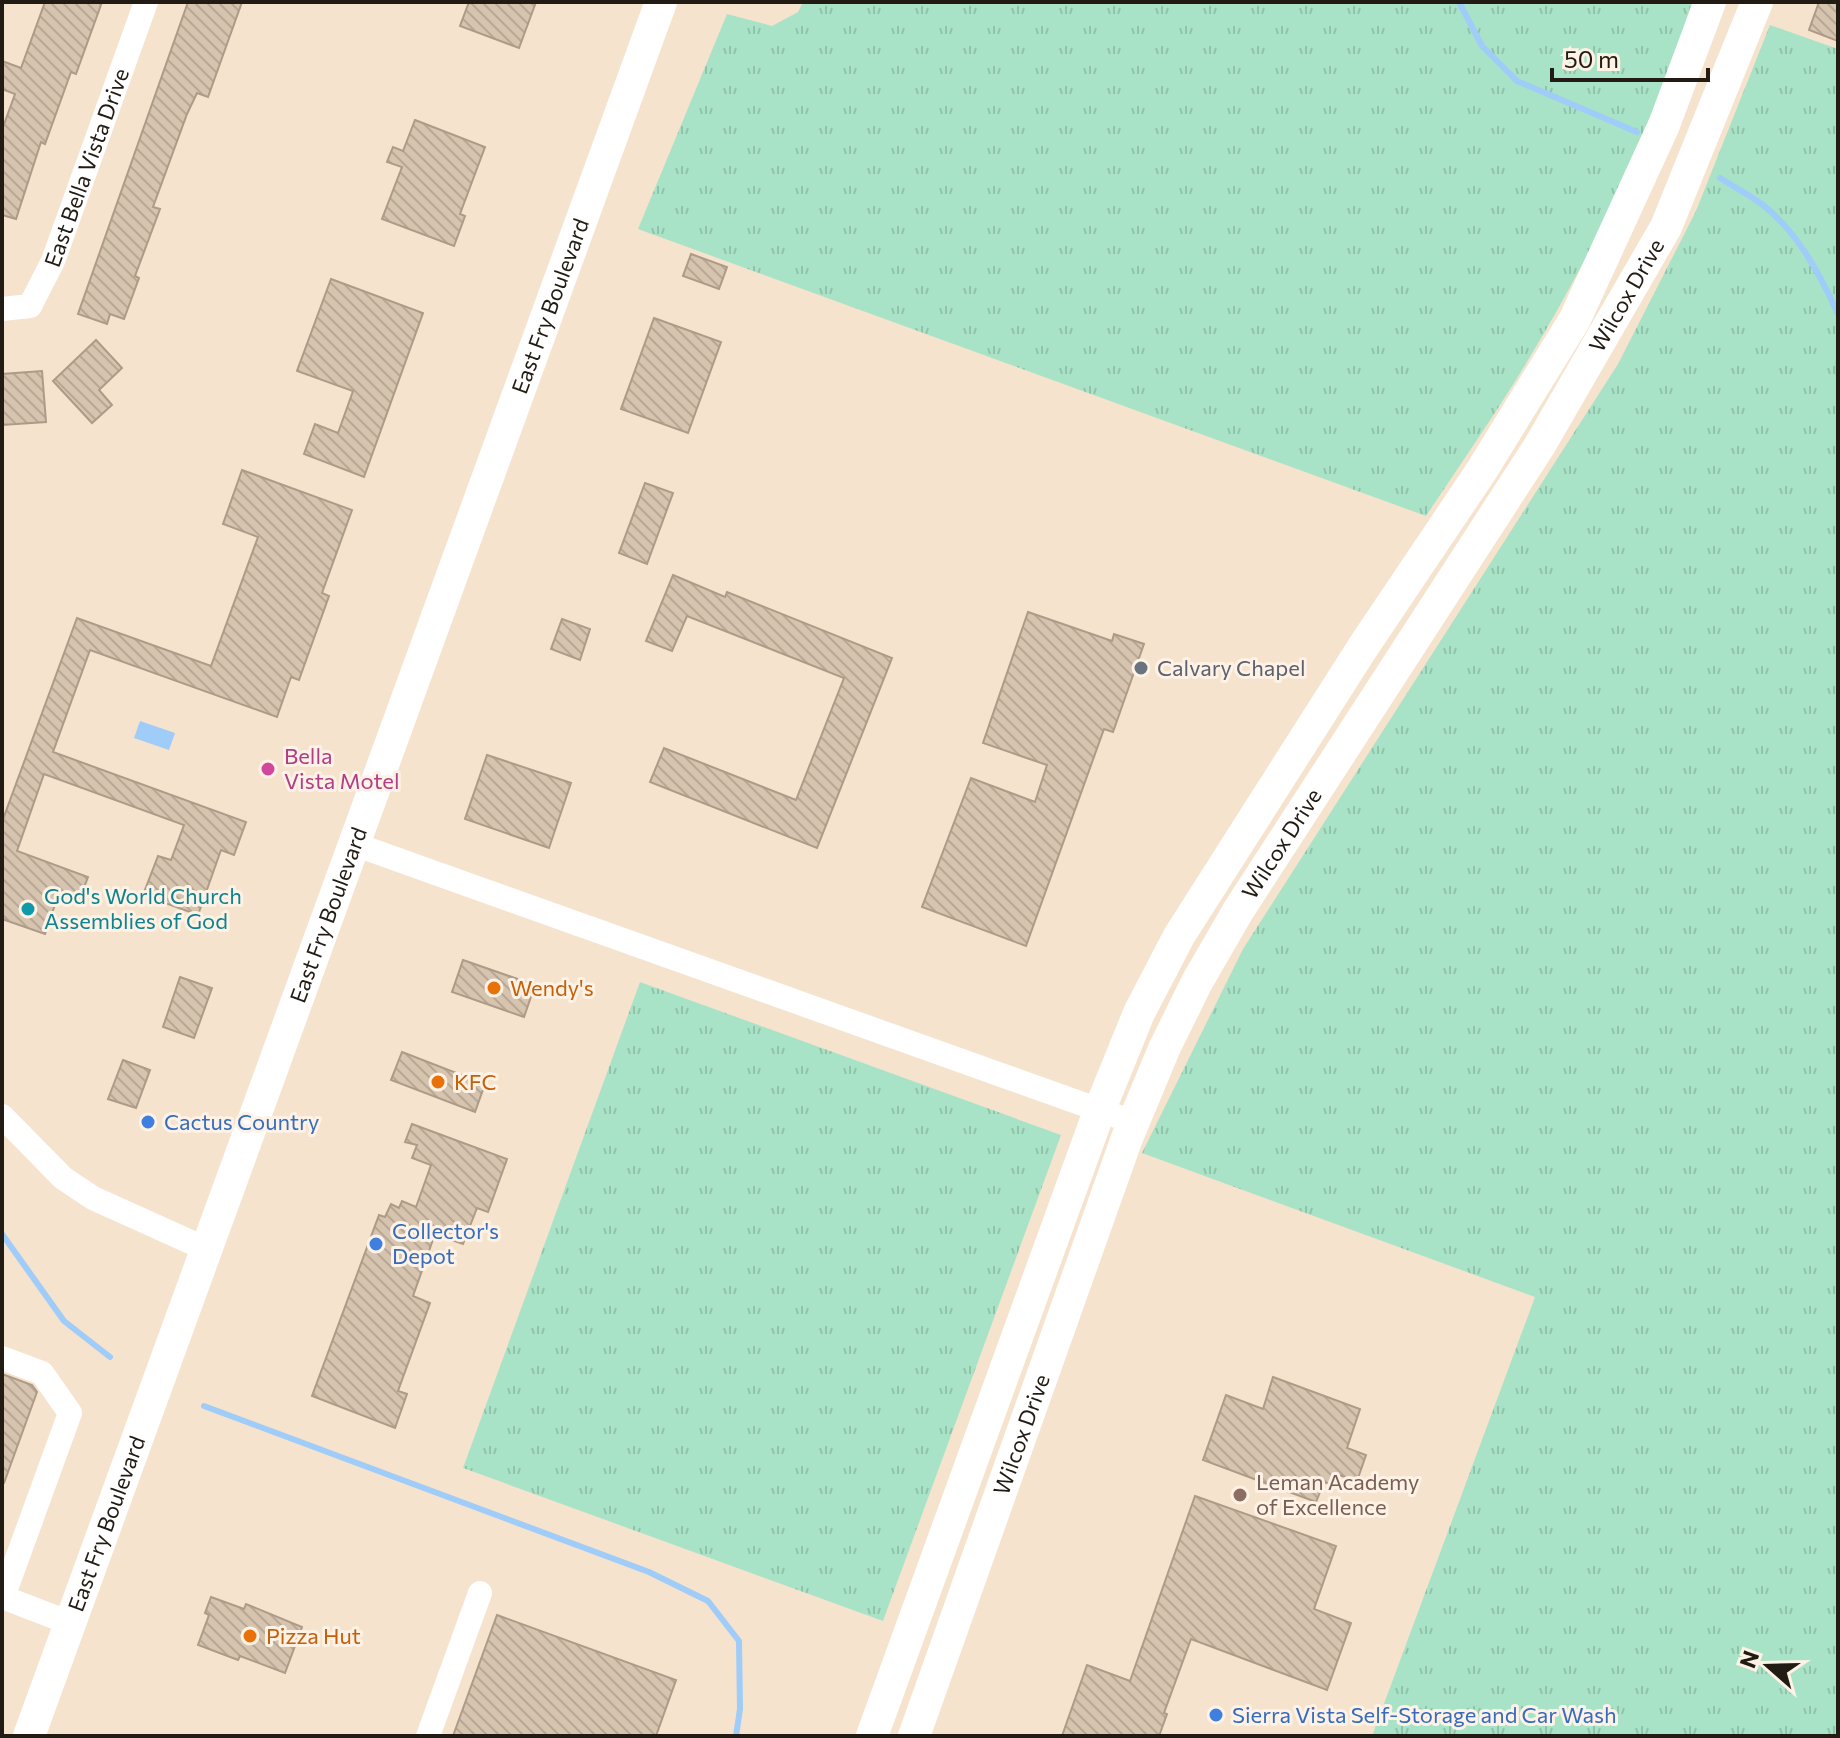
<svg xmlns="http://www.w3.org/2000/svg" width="1840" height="1738" viewBox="0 0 1840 1738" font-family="Commissioner,sans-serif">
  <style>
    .grass { fill: url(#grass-tufts) }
    .water { fill: #9fccf8 }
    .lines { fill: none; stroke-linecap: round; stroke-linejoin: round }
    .stream { stroke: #9fccf8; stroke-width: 6 }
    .building { fill: url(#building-back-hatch); stroke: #ad9b87; stroke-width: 2 }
    .street { stroke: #fff; stroke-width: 24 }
    .secondary { stroke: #fff; stroke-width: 32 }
    .worship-dot { fill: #6b7280; stroke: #fdf2e5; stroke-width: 3 }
    .hotel-dot { fill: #d1479c; stroke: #fdf2e5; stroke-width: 3 }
    .culture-dot { fill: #0f9aa8; stroke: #fdf2e5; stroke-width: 3 }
    .food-dot { fill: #e8710a; stroke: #fdf2e5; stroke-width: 3 }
    .shop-dot { fill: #3f7fe0; stroke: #fdf2e5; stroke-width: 3 }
    .education-dot { fill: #8d6e63; stroke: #fdf2e5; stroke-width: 3 }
    .labels { text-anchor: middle; stroke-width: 6; stroke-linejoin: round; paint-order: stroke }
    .street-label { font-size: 22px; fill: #211b13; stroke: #fdf2e5 }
    .worship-label { font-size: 22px; fill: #5b616d; stroke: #fdf2e5; text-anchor: start }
    .hotel-label { font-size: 22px; fill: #b23c85; stroke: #fdf2e5; text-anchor: start }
    .culture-label { font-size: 22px; fill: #0d838f; stroke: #fdf2e5; text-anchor: start }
    .food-label { font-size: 22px; fill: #c56008; stroke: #fdf2e5; text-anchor: start }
    .shop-label { font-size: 22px; fill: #366cbe; stroke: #fdf2e5; text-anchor: start }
    .education-label { font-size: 22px; fill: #785e54; stroke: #fdf2e5; text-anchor: start }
  </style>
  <defs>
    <pattern id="grass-tufts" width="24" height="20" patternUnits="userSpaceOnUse" patternTransform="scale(2)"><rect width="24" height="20" fill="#a9e3c7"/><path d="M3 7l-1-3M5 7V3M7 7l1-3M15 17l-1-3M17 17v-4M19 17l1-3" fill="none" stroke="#91c2aa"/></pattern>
    <pattern id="building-back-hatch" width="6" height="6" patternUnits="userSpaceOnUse" patternTransform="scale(2)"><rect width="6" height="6" fill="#d6c4af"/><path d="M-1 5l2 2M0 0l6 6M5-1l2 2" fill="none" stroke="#b7a896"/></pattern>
  </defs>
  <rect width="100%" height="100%" fill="#f6e3ce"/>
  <!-- grass -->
  <g class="grass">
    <path d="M803,2H1692C1651,136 1588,264 1514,383C1486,428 1455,472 1426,516L638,229L727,14L772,26L798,12Z"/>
    <path d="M1770,25L1838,49V1736H1372L1535,1297L1142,1153L1243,949L1618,364L1696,211Z"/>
    <path d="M640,982L1061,1135L883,1621L463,1468Z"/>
  </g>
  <!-- water -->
  <path class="water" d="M140,721L175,733L169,750L134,738Z"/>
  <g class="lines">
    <!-- stream -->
    <g class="stream">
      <path d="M1459,2L1482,46L1517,81L1637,132"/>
      <path d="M1720,178C1734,187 1750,195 1763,205C1798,233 1820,274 1838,314"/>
      <path d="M1838,362V375"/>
      <path d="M2,1234L64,1321L110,1357"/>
      <path d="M204,1406L649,1572L708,1601L739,1641L740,1709L736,1736"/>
    </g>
  </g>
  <!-- building -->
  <g class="building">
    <path d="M45,2H102L76,74L71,72L45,144L41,142L16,219L2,215V130L15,94L2,89V61L21,68Z"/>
    <path d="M188,2H242L208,97L197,93L187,114L153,207L160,209L135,276L139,278L124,319L110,314L107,324L78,314Z"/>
    <path d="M469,2H536L519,48L460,26Z"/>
    <path d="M1819,2H1838V41L1809,30Z"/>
    <path d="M415,120L485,147L460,214L465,216L454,246L382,219L402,167L387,162L393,147L403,151Z"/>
    <path d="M691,254L727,267L719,289L683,276Z"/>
    <path d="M331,279L423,313L364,477L304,454L315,424L338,433L353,391L297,371Z"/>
    <path d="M654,318L721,342L688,433L621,409Z"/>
    <path d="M96,340L122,368L99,390L112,405L92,423L53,381Z"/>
    <path d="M42,371L46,422L2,425V374Z"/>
    <path d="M242,470L352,510L322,593L329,596L299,680L291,677L277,717L90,650L53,752L246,822L234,855L221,850L198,915L143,895L158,856L171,860L184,825L44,774L17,851L88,877L80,898L60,890L45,934L2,919V822L77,618L211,666L258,537L223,524Z"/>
    <path d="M645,483L673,493L647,564L619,553Z"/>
    <path d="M673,575L725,597L727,592L892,658L817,848L650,782L664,748L796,800L844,678L687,616L672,651L646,641Z"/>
    <path d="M1028,612L1112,641L1114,634L1144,644L1113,732L1104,729L1026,946L922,907L971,778L1035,802L1047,765L983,743Z"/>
    <path d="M562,619L590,629L580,660L551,649Z"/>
    <path d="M487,755L571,783L549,848L465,819Z"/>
    <path d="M463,960L535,985L524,1017L452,992Z"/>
    <path d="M180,977L212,988L194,1038L163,1027Z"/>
    <path d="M402,1052L485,1084L475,1112L391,1080Z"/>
    <path d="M123,1060L150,1070L136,1108L108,1099Z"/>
    <path d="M412,1124L507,1159L488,1212L477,1208L463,1244L435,1234L413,1296L430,1303L398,1391L407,1394L395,1428L312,1396L379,1215L385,1217L391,1204L399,1208L402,1201L416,1207L431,1165L412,1158L417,1145L405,1142Z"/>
    <path d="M2,1374L32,1385L37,1392L4,1483H2Z"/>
    <path d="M1273,1377L1360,1409L1347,1448L1366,1455L1357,1481L1339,1475L1335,1486L1324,1482L1316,1502L1203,1460L1226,1395L1263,1409Z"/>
    <path d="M1195,1496L1336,1546L1314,1609L1351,1623L1327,1690L1191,1639L1164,1713L1167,1714L1159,1736H1062L1087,1665L1130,1681Z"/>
    <path d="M211,1597L244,1609L246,1604L302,1627L285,1673L240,1656L238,1660L198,1645L209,1615L205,1613Z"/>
    <path d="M497,1615L676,1680L656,1736H453Z"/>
  </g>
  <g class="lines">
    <!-- street -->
    <g class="street">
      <path id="s1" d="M2,309L30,306L53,261L146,2"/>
      <path d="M354,844L1133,1122"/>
      <path d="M2,1116L63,1178L93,1198L206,1249"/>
      <path d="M2,1358L42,1373L70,1413L3,1597"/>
      <path d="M2,1597L70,1623"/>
      <path d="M428,1736L480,1593"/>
    </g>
    <!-- secondary -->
    <g class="secondary">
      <path id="s2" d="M29,1736L661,2"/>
      <path d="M872,1736L1100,1109L1139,1013L1179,936L1363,647L1482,470L1575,319L1664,125L1710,2"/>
      <path id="s3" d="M914,1736L1127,1138L1164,1049L1197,982L1238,911L1540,445L1666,227L1757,2"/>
    </g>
  </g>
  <!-- markers -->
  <circle class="worship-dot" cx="1141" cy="668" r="8"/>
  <circle class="hotel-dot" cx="268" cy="769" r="8"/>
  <circle class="culture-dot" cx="28" cy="909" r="8"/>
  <g class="food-dot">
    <circle cx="494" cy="988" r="8"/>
    <circle cx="438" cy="1082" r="8"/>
    <circle cx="250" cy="1636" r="8"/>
  </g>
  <g class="shop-dot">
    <circle cx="148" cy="1122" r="8"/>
    <circle cx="376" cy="1244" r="8"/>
    <circle cx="1216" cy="1715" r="8"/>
  </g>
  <circle class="education-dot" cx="1240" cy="1495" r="8"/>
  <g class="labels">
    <!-- street labels -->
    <g class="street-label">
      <text dy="8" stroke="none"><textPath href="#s1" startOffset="178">East Bella Vista Drive</textPath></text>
      <text dy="8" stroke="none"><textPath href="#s3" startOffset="1616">Wilcox Drive</textPath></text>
      <text dy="8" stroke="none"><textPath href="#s2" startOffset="1522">East Fry Boulevard</textPath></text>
      <text dy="8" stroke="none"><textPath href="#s3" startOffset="968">Wilcox Drive</textPath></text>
      <text dy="8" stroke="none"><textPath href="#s2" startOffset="874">East Fry Boulevard</textPath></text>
      <text dy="8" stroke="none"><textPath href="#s3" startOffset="320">Wilcox Drive</textPath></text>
      <text dy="8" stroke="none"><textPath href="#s2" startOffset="226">East Fry Boulevard</textPath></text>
    </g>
    <!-- worship labels -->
    <g class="worship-label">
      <text x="1157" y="676">Calvary Chapel</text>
    </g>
    <!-- hotel labels -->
    <g class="hotel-label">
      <text x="284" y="764">Bella<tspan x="284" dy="25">Vista Motel</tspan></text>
    </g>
    <!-- culture labels -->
    <g class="culture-label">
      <text x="44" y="904">God's World Church<tspan x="44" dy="25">Assemblies of God</tspan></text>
    </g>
    <!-- food labels -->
    <g class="food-label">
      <text x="510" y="996">Wendy's</text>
      <text x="454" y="1090">KFC</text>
      <text x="266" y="1644">Pizza Hut</text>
    </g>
    <!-- shop labels -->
    <g class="shop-label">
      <text x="164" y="1130">Cactus Country</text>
      <text x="392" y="1239">Collector's<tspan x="392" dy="25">Depot</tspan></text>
      <text x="1232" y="1723">Sierra Vista Self-Storage and Car Wash</text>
    </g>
    <!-- education labels -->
    <g class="education-label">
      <text x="1256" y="1490">Leman Academy<tspan x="1256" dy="25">of Excellence</tspan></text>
    </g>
  </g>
  <!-- border -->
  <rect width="1840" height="1738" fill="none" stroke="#211b13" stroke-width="8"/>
  <!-- north arrow -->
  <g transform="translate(1768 1666) rotate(290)" stroke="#fdf2e5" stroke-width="6" paint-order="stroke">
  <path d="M0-6L14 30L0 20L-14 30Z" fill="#211b13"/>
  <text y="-12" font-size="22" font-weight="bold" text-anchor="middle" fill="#211b13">N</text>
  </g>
  <!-- scale -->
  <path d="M1552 68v12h156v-12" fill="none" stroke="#211b13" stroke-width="4"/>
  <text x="1564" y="68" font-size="24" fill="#211b13" stroke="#fdf2e5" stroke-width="6" paint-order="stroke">50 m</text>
</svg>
